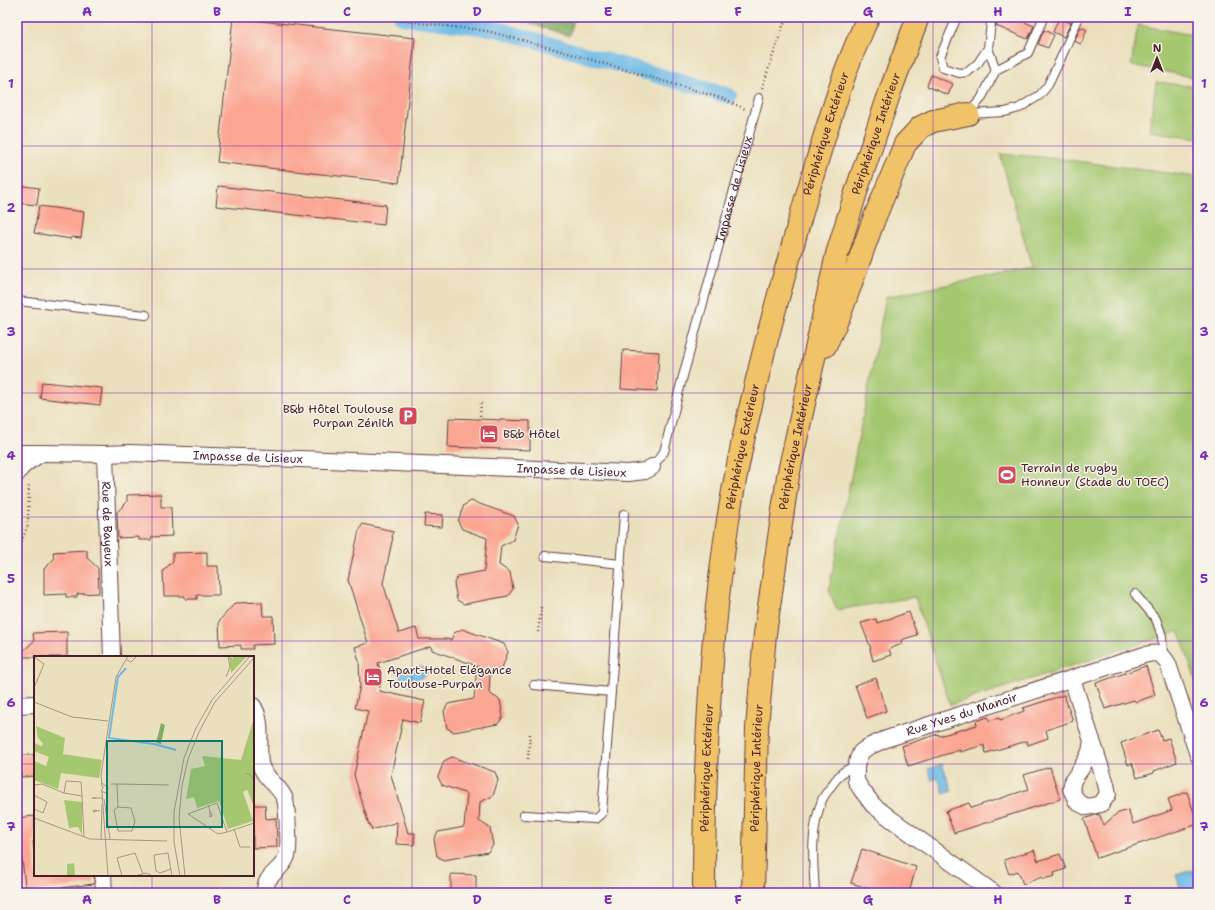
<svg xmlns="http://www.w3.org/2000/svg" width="1215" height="910" viewBox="0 0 1215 910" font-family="'Shantell Sans',sans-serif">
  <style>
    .green { fill: #a4c770; stroke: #77734e }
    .forest { fill: #83ac62; stroke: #666646 }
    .water { fill: #6dbae7; stroke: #5c6c89 }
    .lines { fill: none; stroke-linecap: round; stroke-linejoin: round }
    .canal { stroke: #6dbae7; stroke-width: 16 }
    .building { fill: #fba693 }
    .service-casing { stroke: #623c41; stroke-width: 10 }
    .minor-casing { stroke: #623c41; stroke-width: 18 }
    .motorway-casing { stroke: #623c41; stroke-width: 24 }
    .path { stroke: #623c41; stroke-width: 2.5; stroke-dasharray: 1 3; stroke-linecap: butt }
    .service { stroke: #fff; stroke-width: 8 }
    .minor { stroke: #fff; stroke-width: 16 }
    .motorway { stroke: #f1c369; stroke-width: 22 }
    .grid { fill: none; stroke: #7b2cbf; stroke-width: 1; stroke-opacity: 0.55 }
    .labels { text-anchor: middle; stroke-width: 3; stroke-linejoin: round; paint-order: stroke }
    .street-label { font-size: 12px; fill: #4a1f2b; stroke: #f7f3e8 }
    .poi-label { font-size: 12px; fill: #4a1f2b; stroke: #f7f3e8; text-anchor: start }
    .inset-river { fill: none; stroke: #6dbae7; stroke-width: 2 }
    .inset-road { fill: none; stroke: #ab9383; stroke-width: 1 }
    .view { fill: #0f766e; fill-opacity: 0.15; stroke: #0f766e; stroke-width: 2 }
    .inset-edge { fill: none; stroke: #4a1f2b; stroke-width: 2 }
    .neatline { fill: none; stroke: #7b2cbf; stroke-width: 1.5 }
    .grid-label { font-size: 13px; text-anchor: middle; font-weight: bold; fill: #7b2cbf }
  </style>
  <rect width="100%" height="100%" fill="#f7f3e8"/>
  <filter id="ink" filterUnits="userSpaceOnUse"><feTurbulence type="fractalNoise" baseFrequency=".025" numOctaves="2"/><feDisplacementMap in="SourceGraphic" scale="8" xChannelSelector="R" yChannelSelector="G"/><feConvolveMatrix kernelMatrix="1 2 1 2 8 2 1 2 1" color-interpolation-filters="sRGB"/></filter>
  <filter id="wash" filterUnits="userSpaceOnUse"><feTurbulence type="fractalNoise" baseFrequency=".012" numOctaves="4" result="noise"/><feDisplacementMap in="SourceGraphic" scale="16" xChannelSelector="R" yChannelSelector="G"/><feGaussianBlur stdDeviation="0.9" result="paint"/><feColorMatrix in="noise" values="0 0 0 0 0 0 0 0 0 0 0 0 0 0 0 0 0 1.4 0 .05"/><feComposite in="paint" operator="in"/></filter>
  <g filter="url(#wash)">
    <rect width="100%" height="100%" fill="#ebe0bd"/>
    <!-- green -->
    <g class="green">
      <path d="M1138,25L1198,36V78L1131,65Z"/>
      <path d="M1156,82L1198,87V138L1149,131Z"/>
      <path d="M1000,154L1053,158L1198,177V687L1179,631L950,705L915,597L837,610L829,590L886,297L1032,268Z"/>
    </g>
    <!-- forest -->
    <path class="forest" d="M519,17H574L570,36L518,20Z"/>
    <!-- water -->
    <g class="water">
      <path d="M420,666L427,669L428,673L410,685L404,683L398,674L399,671L402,669L411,670Z"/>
      <path d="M942,764L952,791L944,794L938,778L932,780L928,769Z"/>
      <path d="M1193,870L1198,887V893H1182L1176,875Z"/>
    </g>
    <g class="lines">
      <!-- canal -->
      <path class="canal" d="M402,17L496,29L729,96"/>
    </g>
    <g id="blocks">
      <!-- building -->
      <g class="building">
        <path d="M999,17H1012L1034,26L1028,39L996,26Z"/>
        <path d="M233,18L415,38L399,183L217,162Z"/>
        <path d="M1059,18L1071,23L1064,37L1053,32Z"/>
        <path d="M1081,27L1087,30L1081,44L1074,41Z"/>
        <path d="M1044,30L1054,35L1048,48L1038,44Z"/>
        <path d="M931,75L953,84L948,95L927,86Z"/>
        <path d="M17,185L39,188L37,205L17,203Z"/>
        <path d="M218,186L386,205L384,225L216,206Z"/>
        <path d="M39,206L84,212L81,238L71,237V239L34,233Z"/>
        <path d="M623,350L659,352L657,391L621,389Z"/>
        <path d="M42,382L102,388L100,405L40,398Z"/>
        <path d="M449,418L530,421V450L448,447Z"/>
        <path d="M161,494V507H171L172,536L151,537V540H139V537L118,538L117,512L127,502V495Z"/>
        <path d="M471,501L514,516L518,524L513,540L501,546L499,565L510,572L513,589L508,596L464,604L457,600L454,583L458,576L484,571L487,538L462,529L458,521L464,505Z"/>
        <path d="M425,514L443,515L442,527L424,526Z"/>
        <path d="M362,524L393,531L392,537H393L383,583L399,633L416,628L419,639H445L451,640L454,633L462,629L504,644L508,652L502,668L490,674L489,693L500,700L503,717L498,724L454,732L447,728L444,711L448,704L474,699L477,666L432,650L431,646L378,663L381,673V681L379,691L425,701L420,723L403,719L391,775L408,833H415L414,845L396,844L397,822L372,830L370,824L369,825L354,775L368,711L355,708L360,686L359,661L355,647L368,643L348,580L359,530H360Z"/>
        <path d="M87,550V558L98,568L99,593L77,594V597H66V594L44,595V569L54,559L53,552Z"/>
        <path d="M207,552V566H218L219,595H197V599H185V596H164L163,571L173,561V553Z"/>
        <path d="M262,602L263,616H273L274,644L253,645V649H241V645L220,646L219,621L235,603Z"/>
        <path d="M909,612L917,635L901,640L902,644L889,649L891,655L873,661L870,649H871L861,623L876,619L877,623Z"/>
        <path d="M67,632V657H17L34,641L33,633Z"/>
        <path d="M1146,666L1155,695L1136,702L1134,700L1105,709L1096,683Z"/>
        <path d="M876,678L886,711L867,718L855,685Z"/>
        <path d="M1064,695L1073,721L1046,730L1048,738L1028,745L1027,741L986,753L984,745L960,752V750L908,766L902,746L938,734L939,736L960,730L977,725L976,721L988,717L990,721L999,718L1000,720L1024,711L1023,708Z"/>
        <path d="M1158,730L1162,740L1169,738L1177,762L1154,771V773L1137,778L1132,763L1128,765L1121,743Z"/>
        <path d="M20,755H35V776L21,777Z"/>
        <path d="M452,757L495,772L498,780L493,796L480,802L479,821L490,828L493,845L488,852L444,860L437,856L434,839L438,832L464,827L467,794L442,785L438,777L444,761Z"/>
        <path d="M1050,767L1060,799L954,833L946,811L969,803L971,808L1029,789L1024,775Z"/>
        <path d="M1187,792L1198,824L1097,858L1084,819L1099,814L1104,825L1116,814L1128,810L1133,824L1172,810L1168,799Z"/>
        <path d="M253,805H265L266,819L276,818L277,847L253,848Z"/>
        <path d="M35,816V841H33L35,857V875H94V884L35,891V893H26L17,818Z"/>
        <path d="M862,849L916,867L909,893H883L851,883Z"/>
        <path d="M1034,850L1038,861L1060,854L1066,869L1054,873L1055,876L1043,879L1042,877L1023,884L1018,871L1009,874L1004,860Z"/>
        <path d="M451,874L476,875V893H451Z"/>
      </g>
    </g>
  </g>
  <g filter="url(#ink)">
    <use href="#blocks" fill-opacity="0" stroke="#623c41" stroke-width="1"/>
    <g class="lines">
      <!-- service casing -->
      <g class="service-casing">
        <g id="service">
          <path d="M957,17L940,57L943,68L959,73L968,72L978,63L988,48"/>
          <path d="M996,70L1028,53L1042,21L1040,17"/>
          <path d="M968,114L981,99L996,70L988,48L991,23L994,17"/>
          <path d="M969,114L1005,112L1019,108L1040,95L1048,85L1060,60L1079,17"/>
          <path d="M17,301L146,315"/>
          <path id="s1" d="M652,467L664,452L679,391L759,98"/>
          <path d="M545,556L621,564"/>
          <path d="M1135,594L1156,619L1162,636L1163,656"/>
          <path d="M534,685L611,692"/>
          <path d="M524,815L595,819L602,813L624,514"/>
          <path d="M815,893C813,861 810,831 822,800C824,795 829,790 832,785C840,774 843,770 856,766"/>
        </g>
      </g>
      <!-- minor casing -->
      <g class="minor-casing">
        <g id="minor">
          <path id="s2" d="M42,453L105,454L112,657"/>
          <path id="s3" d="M105,454L130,453L327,460L628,473L645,471L652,467"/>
          <path d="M17,456L22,453H42C33,459 21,464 17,474"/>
          <path d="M1072,679L1106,784L1108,794L1101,804L1087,807L1077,802L1071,789L1073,780L1082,767L1090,752L1092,740"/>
          <path d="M17,705L35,704"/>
          <path d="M253,706C264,723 257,744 260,763C263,778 278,784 284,797C287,802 289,842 288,849C288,852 287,857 285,860C279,872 264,876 265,893"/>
          <path d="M103,875L104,893"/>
          <path id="s4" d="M994,893L891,819L873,805L861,789L856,781V766L858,759L861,752L868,747L886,739L1144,655C1158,652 1161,652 1168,664L1198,755"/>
        </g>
      </g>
      <!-- motorway casing -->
      <g class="motorway-casing">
        <g id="motorway">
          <path d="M825,346L840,314L874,219L905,144L921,127L933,121L968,114"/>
          <path id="s5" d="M704,893C704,768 709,643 728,520C743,428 766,338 792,248C808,190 825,132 844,76C851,56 860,36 868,17"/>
          <path id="s6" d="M753,893L757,728L765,634L788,476L837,254L858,186L891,89L918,17"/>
        </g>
      </g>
      <!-- path -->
      <g class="path">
        <path d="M372,17L487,31L551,48L724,99L745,109"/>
        <path d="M762,88L786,17"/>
        <path d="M480,416L481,403"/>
        <path d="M17,553L28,525L29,484"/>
        <path d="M538,632L541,607"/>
        <path d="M528,759L530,734"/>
      </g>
      <!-- service -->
      <use href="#service" class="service"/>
      <!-- minor -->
      <use href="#minor" class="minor"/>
      <!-- motorway -->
      <use href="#motorway" class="motorway"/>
    </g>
  </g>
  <!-- grid -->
  <path class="grid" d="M152,17V657M282,17V893M412,17V893M542,17V893M673,17V893M803,17V893M933,17V893M1063,17V893M17,146H1198M17,269H1198M17,393H1198M17,517H1198M17,641H1198M17,764H35M253,764H1198M152,875V893"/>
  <!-- icons -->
  <defs>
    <g id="parking-square" transform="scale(1)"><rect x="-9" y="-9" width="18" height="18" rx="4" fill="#d1495b" stroke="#f7f3e8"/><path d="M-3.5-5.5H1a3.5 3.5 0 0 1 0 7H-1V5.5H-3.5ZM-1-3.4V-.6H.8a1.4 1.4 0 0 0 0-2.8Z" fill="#fff"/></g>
    <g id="hotel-square" transform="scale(1)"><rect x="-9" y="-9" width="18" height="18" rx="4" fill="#d1495b" stroke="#f7f3e8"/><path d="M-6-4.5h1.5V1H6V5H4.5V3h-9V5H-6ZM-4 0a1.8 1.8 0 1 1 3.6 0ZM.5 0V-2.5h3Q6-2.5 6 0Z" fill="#fff"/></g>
    <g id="stadium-square" transform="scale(1)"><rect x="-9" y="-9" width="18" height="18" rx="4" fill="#d1495b" stroke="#f7f3e8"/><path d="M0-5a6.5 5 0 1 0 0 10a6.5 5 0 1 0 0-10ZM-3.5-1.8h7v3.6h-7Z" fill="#fff"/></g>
  </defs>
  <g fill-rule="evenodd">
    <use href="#parking-square" x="408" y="416"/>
    <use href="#hotel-square" x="489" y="434"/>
    <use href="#stadium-square" x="1007" y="475"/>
    <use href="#hotel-square" x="373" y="677"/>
  </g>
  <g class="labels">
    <!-- street labels -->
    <g class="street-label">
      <text dy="4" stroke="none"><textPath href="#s5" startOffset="773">Périphérique Extérieur</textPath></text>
      <text dy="4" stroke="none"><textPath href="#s6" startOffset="773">Périphérique Intérieur</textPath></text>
      <text dy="4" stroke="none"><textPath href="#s1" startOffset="291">Impasse de Lisieux</textPath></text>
      <text dy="4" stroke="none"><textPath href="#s5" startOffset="449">Périphérique Extérieur</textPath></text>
      <text dy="4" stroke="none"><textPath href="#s6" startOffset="449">Périphérique Intérieur</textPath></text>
      <text dy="4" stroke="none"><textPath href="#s3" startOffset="143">Impasse de Lisieux</textPath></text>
      <text dy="4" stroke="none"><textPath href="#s3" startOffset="467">Impasse de Lisieux</textPath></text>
      <text dy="4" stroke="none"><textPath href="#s2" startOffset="133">Rue de Bayeux</textPath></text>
      <text dy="4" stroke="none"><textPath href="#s4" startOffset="317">Rue Yves du Manoir</textPath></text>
      <text dy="4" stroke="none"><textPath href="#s5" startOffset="125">Périphérique Extérieur</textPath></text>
      <text dy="4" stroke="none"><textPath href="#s6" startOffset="125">Périphérique Intérieur</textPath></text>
    </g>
    <!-- poi labels -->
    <g class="poi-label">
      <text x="394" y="413" text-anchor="end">B&amp;b Hôtel Toulouse<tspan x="394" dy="14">Purpan Zénith</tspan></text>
      <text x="503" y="438">B&amp;b Hôtel</text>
      <text x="1021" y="472">Terrain de rugby<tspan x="1021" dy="14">Honneur (Stade du TOEC)</tspan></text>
      <text x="387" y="674">Apart-Hotel Elégance<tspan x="387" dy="14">Toulouse-Purpan</tspan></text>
    </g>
  </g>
  <!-- overview -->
  <g transform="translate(34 656)">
    <rect width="220" height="220" fill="#ebe0bd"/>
    <path d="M195,0L199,3V10V0L212,1L197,17ZM220,62V151L212,131L213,134L209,136L219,165L194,173L185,145L163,152L160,141L152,143L157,113L171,110L168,100L207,104ZM2,70L31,82L29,98L68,104L65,122L27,117L24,133L0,124V105L12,110L15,101L0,95V87L8,90L9,87L4,82ZM30,144L48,146V179L44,171L35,172ZM40,207L41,220H33V208Z" fill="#a4c770"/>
    <path d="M127,67L131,69L127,88L122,87Z" fill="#83ac62"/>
    <path class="inset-river" d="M92,12L84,21L75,82L120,88L142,94"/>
    <path class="inset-road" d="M0,1L10,8L0,32M93,4L97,6L103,0M192,21L196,11L194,0M0,46L38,61L74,65M211,117L217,119L220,126M68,127L74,132L72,137L67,135L70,130M77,128H83L84,151L97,152L101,165L98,175H84L80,154L84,151M83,128L135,129M0,129L8,128L30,137L48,140L50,181M68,131L67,119L82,21L94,0M68,136L74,220M30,137L32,125L47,126L48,140M0,139L13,146L9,157L0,153M62,142H58H68M70,143L76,183M183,147L193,176L184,178L154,158ZM174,149L176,155L178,159V160L176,161V155M63,155L59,156L60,154L66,155M0,162L56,183L133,185M200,173L206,191H216M193,176L220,167M67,184L68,148M134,197L120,199L122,215L126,217L137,213M134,197L138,220M88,220L83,202L101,197L109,218M101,220L112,217L117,219M146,220L140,186V156L150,102L162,72L178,44L216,0M151,220L145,162L148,130L154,103L165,76L181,46L220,2"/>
    <path class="view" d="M73,85H188V171H73Z"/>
    <rect width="220" height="220" class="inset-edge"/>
  </g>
  <!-- margin -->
  <rect width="1215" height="910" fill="none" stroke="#f7f3e8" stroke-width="44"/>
  <!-- north arrow -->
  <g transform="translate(1157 58)" stroke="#f7f3e8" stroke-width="3" paint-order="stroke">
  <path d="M0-3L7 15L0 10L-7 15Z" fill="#4a1f2b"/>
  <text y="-6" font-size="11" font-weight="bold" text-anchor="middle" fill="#4a1f2b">N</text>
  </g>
  <rect x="22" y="22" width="1171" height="866" class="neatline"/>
  <g class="grid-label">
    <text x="87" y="16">A</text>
    <text x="217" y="16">B</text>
    <text x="347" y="16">C</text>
    <text x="477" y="16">D</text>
    <text x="608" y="16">E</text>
    <text x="738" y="16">F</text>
    <text x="868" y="16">G</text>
    <text x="998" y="16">H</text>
    <text x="1128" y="16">I</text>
    <text x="11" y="88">1</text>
    <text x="1204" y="88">1</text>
    <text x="11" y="212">2</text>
    <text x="1204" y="212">2</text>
    <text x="11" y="336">3</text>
    <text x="1204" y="336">3</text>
    <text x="11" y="460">4</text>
    <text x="1204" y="460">4</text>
    <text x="11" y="583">5</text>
    <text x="1204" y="583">5</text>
    <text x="11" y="707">6</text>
    <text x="1204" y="707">6</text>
    <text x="11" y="831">7</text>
    <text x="1204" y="831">7</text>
    <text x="87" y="904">A</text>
    <text x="217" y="904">B</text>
    <text x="347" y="904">C</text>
    <text x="477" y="904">D</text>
    <text x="608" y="904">E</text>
    <text x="738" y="904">F</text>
    <text x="868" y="904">G</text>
    <text x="998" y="904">H</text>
    <text x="1128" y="904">I</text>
  </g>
</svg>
